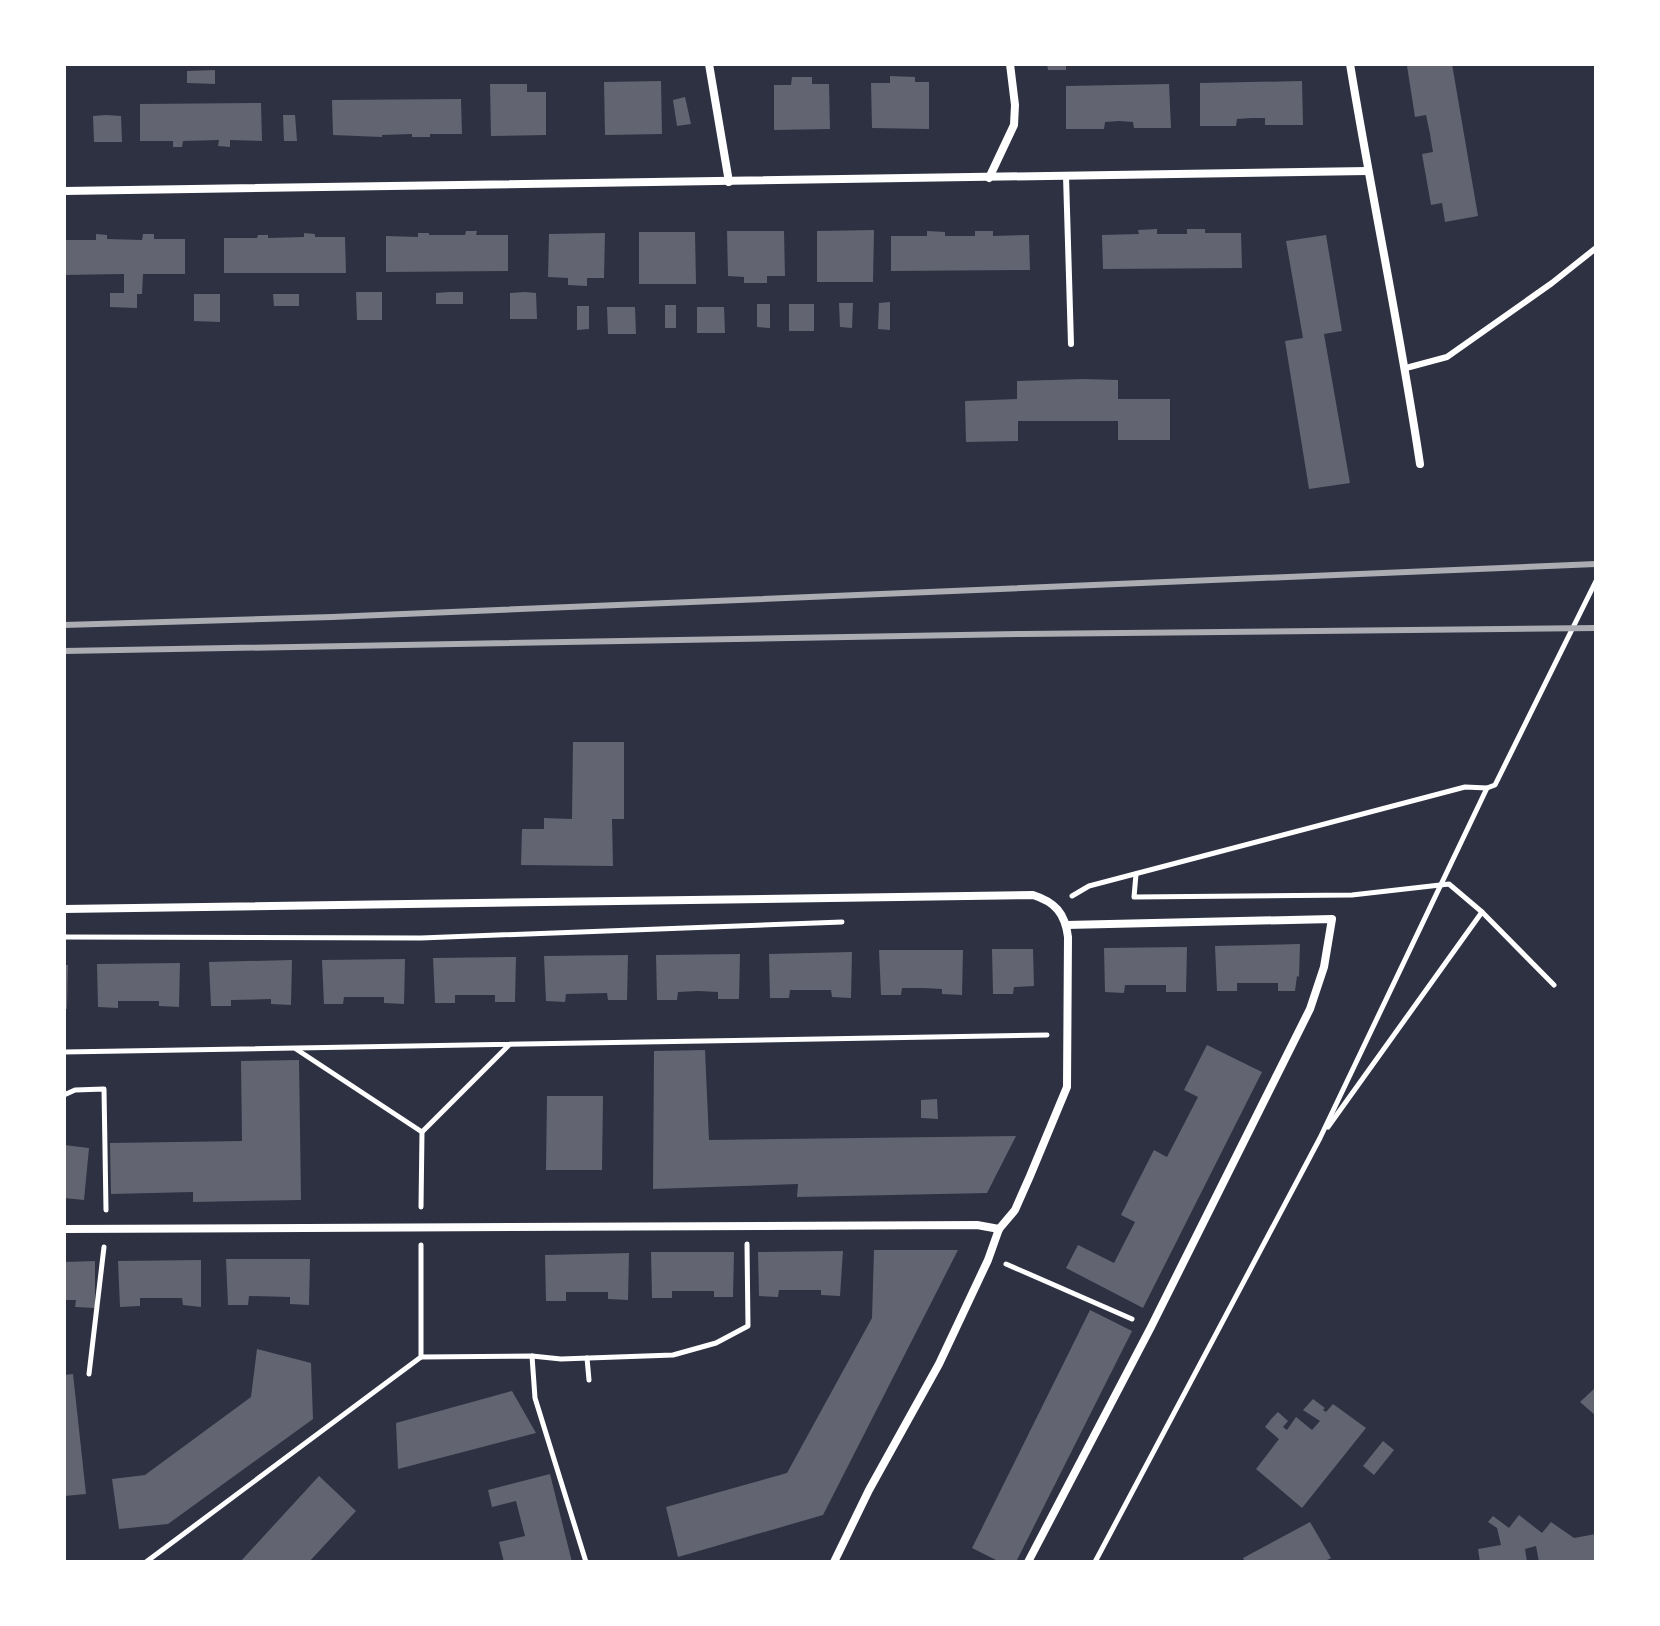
<svg xmlns="http://www.w3.org/2000/svg" width="1660" height="1626" viewBox="0 0 1660 1626" font-family="'Noto Sans',sans-serif">
  <style>
    .building { fill: #626471 }
    .lines { fill: none; stroke-linecap: round; stroke-linejoin: round }
    .path { stroke: #fff; stroke-width: 5 }
    .service { stroke: #fff; stroke-width: 6 }
    .minor { stroke: #fff; stroke-width: 8 }
    .rail { stroke: #abadb3; stroke-width: 6 }
  </style>
  <rect width="100%" height="100%" fill="#2d3142"/>
  <!-- building -->
  <g class="building">
    <path d="M1047,64H1066V70H1048Z"/>
    <path d="M1418,64H1452L1478,216L1445,222L1442,203L1431,205L1422,154L1433,152L1430,134L1426,115L1415,117L1407,66Z"/>
    <path d="M215,70V84L187,83V71Z"/>
    <path d="M890,76L915,77V82H929V129L872,128L871,83H890Z"/>
    <path d="M792,77H812V84H829L830,129L774,130V85H791Z"/>
    <path d="M661,81L662,134L605,135L604,82Z"/>
    <path d="M1302,81L1303,125H1265V118H1252L1237,119L1236,126H1200V83Z"/>
    <path d="M490,84H527V92H546V135L491,136Z"/>
    <path d="M1169,84L1171,128H1134L1133,122L1119,121L1105,122L1104,129H1066V86Z"/>
    <path d="M685,97L691,124L677,126L673,100Z"/>
    <path d="M461,99L462,134H430V137H412V134L382,135V137L333,135L332,100Z"/>
    <path d="M261,103L262,141L230,140V147L218,146L219,140L183,141L182,147H173V141H140V104Z"/>
    <path d="M106,115L121,116L122,142H94L93,116Z"/>
    <path d="M283,115H295L297,141H284Z"/>
    <path d="M1157,229V234H1187V229H1205V233H1241L1242,268L1103,269L1102,235L1139,234L1138,230Z"/>
    <path d="M874,230L873,282H817V231Z"/>
    <path d="M466,231H477L476,235H508V271L386,272V236L418,237V233H429V235H465Z"/>
    <path d="M727,231H784L785,276H767V283H744V277L728,276Z"/>
    <path d="M927,231L945,232V236H975V231H993V236L1029,235L1030,270L891,271V236H927Z"/>
    <path d="M639,232H695L696,284H639Z"/>
    <path d="M304,233L315,234V237H345L346,273H224V238H257L258,235H268V238L304,237Z"/>
    <path d="M605,233L604,278H587V286L568,285V278L548,277L549,234Z"/>
    <path d="M96,234L107,235V239L142,240L143,234H154V239H185V274H143L142,294H137V308L110,307V293H124V274L64,275V240H96Z"/>
    <path d="M1326,235L1342,331L1324,334L1350,483L1309,489L1285,341L1303,338L1286,241Z"/>
    <path d="M356,292H382V320H357Z"/>
    <path d="M449,292H463V304H436V293Z"/>
    <path d="M525,292L536,293L537,319H510V293Z"/>
    <path d="M194,294H220V322L194,321Z"/>
    <path d="M273,294H299V306H274Z"/>
    <path d="M890,302V330L878,329L879,303Z"/>
    <path d="M839,303H853L852,328L840,327Z"/>
    <path d="M757,304H770V328L757,327Z"/>
    <rect x="789" y="304" width="25" height="27"/>
    <rect x="665" y="305" width="11" height="23"/>
    <path d="M577,306H589V329L577,330Z"/>
    <path d="M607,307H635L636,334H608Z"/>
    <path d="M697,307H724L725,333H697Z"/>
    <path d="M1083,379L1118,380V399H1170V440H1118V421H1018V441L966,442L965,401L1017,399V381Z"/>
    <path d="M573,742H624V819H612L613,866L521,865L522,829H544V818L572,819Z"/>
    <path d="M1300,944L1299,977L1297,976L1295,991H1278V983H1237V991H1217L1215,946Z"/>
    <path d="M1187,947L1186,992H1166V985H1125L1124,993L1105,992L1104,948Z"/>
    <path d="M992,949H1033L1034,986L1014,987L1013,994H993Z"/>
    <path d="M879,950H963L962,995L942,994V989L923,988H902L901,995H881Z"/>
    <path d="M852,952L851,998L832,997L831,990H790L789,998H770L769,954Z"/>
    <path d="M740,954L739,999H718V992L698,991L678,992L677,1000H657L656,955Z"/>
    <path d="M628,955L627,1000H608L607,993L566,994L565,1002L546,1001L544,956Z"/>
    <path d="M516,957L515,1002H495V995H455V1003H435L433,958Z"/>
    <path d="M405,959L404,1004L384,1003V997H344L343,1004H324L322,960Z"/>
    <path d="M292,960L291,1005L271,1004V999L231,1000V1006H211L209,962Z"/>
    <path d="M180,963L179,1007L159,1006V1001H118V1008L98,1007L97,964Z"/>
    <path d="M64,965H68L67,1009H64Z"/>
    <path d="M1207,1045L1262,1072L1143,1308L1066,1268L1078,1245L1114,1263L1135,1222L1121,1215L1132,1193L1154,1150L1167,1157L1198,1097L1184,1090Z"/>
    <path d="M705,1050L709,1140L1016,1136L987,1193L797,1197L798,1184L653,1189L654,1051Z"/>
    <path d="M299,1060L301,1200L193,1202V1192L111,1194L110,1143L242,1141L241,1061Z"/>
    <path d="M547,1096H603L602,1170H546Z"/>
    <path d="M937,1099L938,1119L921,1118V1100Z"/>
    <path d="M64,1145L89,1148L84,1200L64,1198Z"/>
    <path d="M874,1250H958L823,1515L678,1557L666,1507L787,1473L872,1318Z"/>
    <path d="M843,1251L840,1296L821,1295V1290H779L778,1297L759,1296L758,1252Z"/>
    <path d="M651,1252H734L733,1297H714V1291H672V1298H652Z"/>
    <path d="M629,1253L628,1300L608,1299V1292H566V1301H546L545,1255Z"/>
    <path d="M226,1259H310L309,1305L290,1304V1297L249,1296L248,1305H228Z"/>
    <path d="M201,1260V1307L183,1305L182,1298H140V1306L120,1307L118,1261Z"/>
    <path d="M95,1261V1308L75,1307L76,1300H64V1262Z"/>
    <path d="M1090,1310L1132,1331L1016,1562H1000L972,1548Z"/>
    <path d="M257,1349L311,1363L313,1419L168,1524L119,1529L112,1479L145,1475L251,1397Z"/>
    <path d="M73,1374L86,1494L64,1496V1375Z"/>
    <path d="M1595,1388L1596,1389V1416L1580,1402Z"/>
    <path d="M512,1391L536,1433L398,1469L396,1423Z"/>
    <path d="M1313,1399L1325,1408L1323,1410L1326,1412L1333,1404L1366,1428L1302,1508L1256,1469L1279,1439L1265,1427L1272,1418L1278,1412L1288,1421L1283,1427L1287,1430L1296,1417L1312,1430L1320,1421L1303,1410Z"/>
    <path d="M1383,1441L1394,1450L1374,1475L1363,1466Z"/>
    <path d="M550,1474L572,1562H504L499,1542L525,1536L516,1501L492,1507L488,1490Z"/>
    <path d="M319,1476L356,1511L309,1562H240Z"/>
    <path d="M1519,1515L1542,1533L1551,1522L1574,1538L1596,1534V1562H1539L1536,1546L1525,1549L1527,1562H1480L1478,1549L1501,1545L1497,1528L1488,1522L1493,1516L1509,1528Z"/>
    <path d="M1310,1522L1331,1558L1323,1562H1245L1243,1558Z"/>
  </g>
  <g class="lines">
    <!-- path -->
    <g class="path">
      <path d="M1136,874L1134,897L1352,895L1449,884L1482,912"/>
      <path d="M1072,896L1089,886L1465,787L1487,788L1495,785L1596,581"/>
      <path d="M64,937L421,938L842,922"/>
      <path d="M296,1049L422,1132"/>
      <path d="M64,1052L1047,1035"/>
      <path d="M64,1095L75,1090L104,1089L106,1210"/>
      <path d="M1328,1127L1482,912L1554,985"/>
      <path d="M421,1207L422,1132L509,1045"/>
      <path d="M1006,1264L1132,1319"/>
      <path d="M532,1356L535,1398L586,1562"/>
      <path d="M421,1357L532,1356L561,1359L673,1355L716,1343L748,1326L747,1244"/>
      <path d="M587,1358L589,1380"/>
      <path d="M89,1374L104,1247"/>
      <path d="M146,1562L421,1357V1245"/>
      <path d="M1095,1562L1320,1138L1487,788"/>
    </g>
    <!-- service -->
    <g class="service">
      <path d="M1066,176L1071,344"/>
      <path d="M1406,368L1447,357L1552,283L1596,248"/>
    </g>
    <!-- minor -->
    <g class="minor">
      <path d="M709,64L729,182"/>
      <path d="M1350,64C1372,198 1400,330 1420,464"/>
      <path d="M989,178L1014,125L1015,105L1010,64"/>
      <path d="M64,191L1367,171"/>
      <path d="M64,909L1033,895C1055,902 1065,913 1068,937L1067,1087L1030,1176L1015,1210L999,1229L988,1260L939,1364L869,1490L834,1562"/>
      <path d="M64,1229L977,1225L999,1229"/>
      <path d="M1028,1562L1151,1327L1310,1009L1324,967L1332,919L1066,925"/>
    </g>
    <!-- rail -->
    <g class="rail">
      <path d="M64,625L332,617L1596,564"/>
      <path d="M64,651L1022,634L1596,628"/>
    </g>
  </g>
  <!-- border -->
  <rect width="1660" height="1626" fill="none" stroke="#ffffff" stroke-width="132"/>
</svg>
